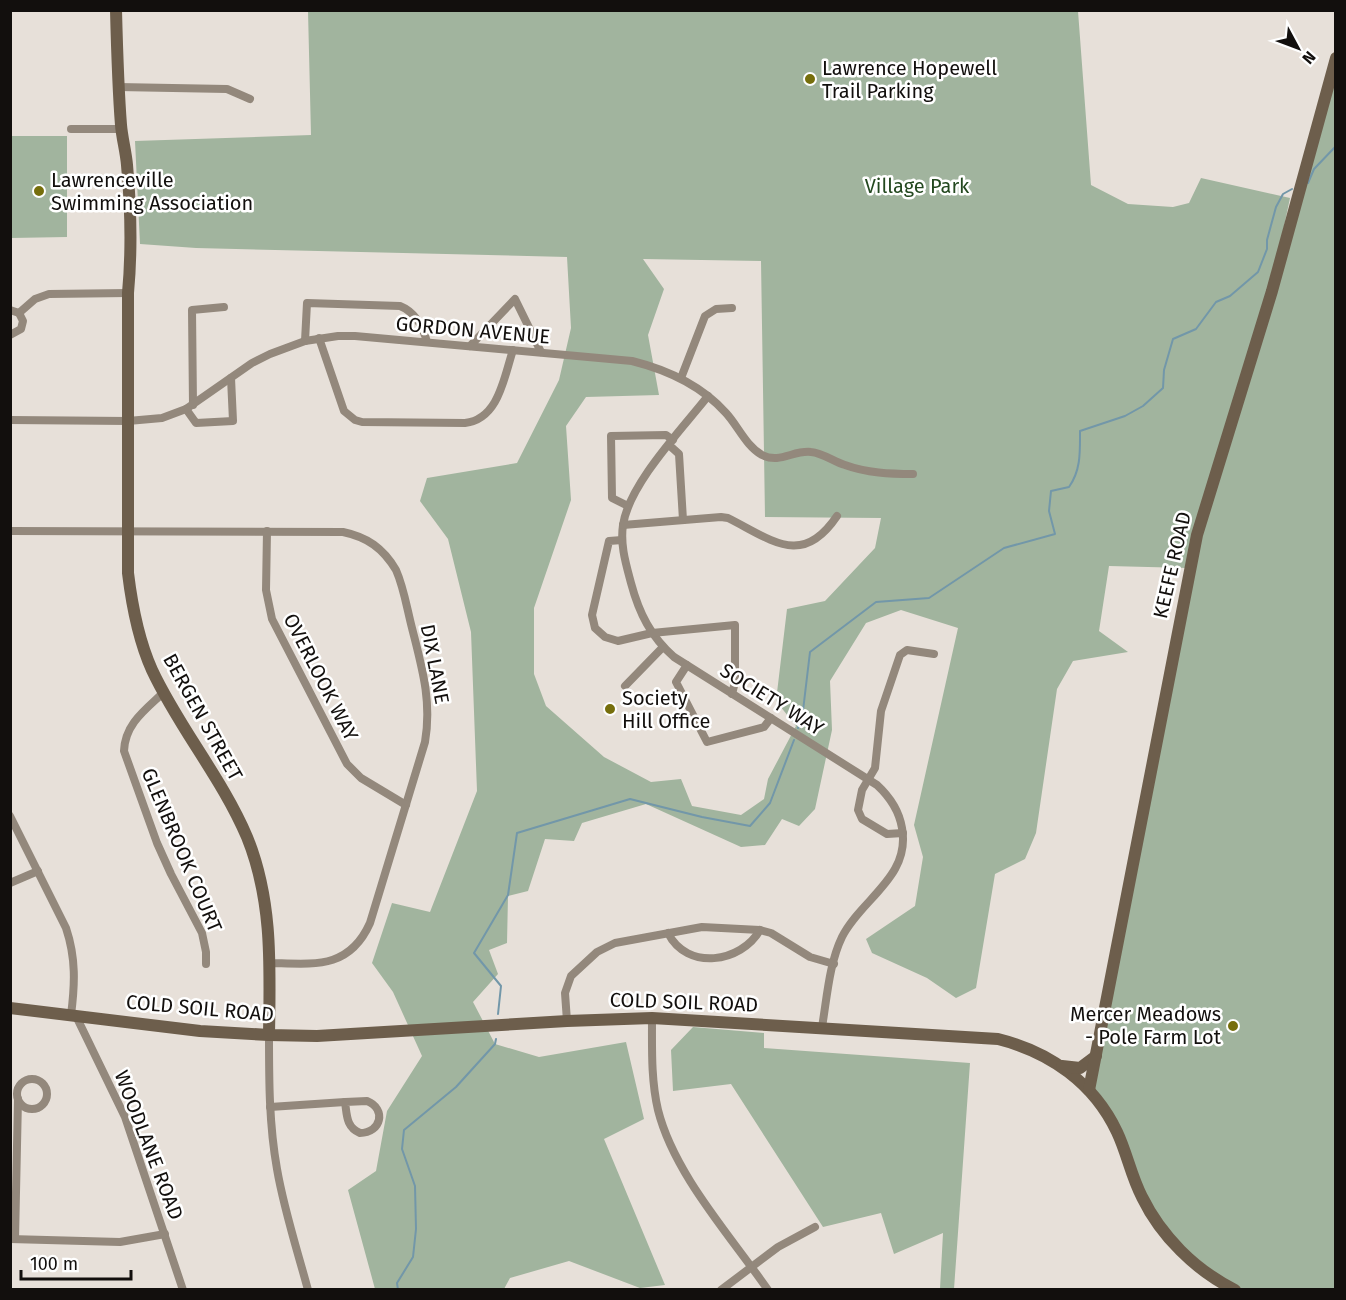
<svg xmlns="http://www.w3.org/2000/svg" width="1346" height="1300" viewBox="0 0 1346 1300" font-family="'Fira Sans',sans-serif">
  <style>
    .green { fill: #a1b49e; fill-rule: evenodd }
    .lines { fill: none; stroke-linecap: round; stroke-linejoin: round }
    .stream { stroke: #7297a9; stroke-width: 2 }
    .street { stroke: #93887c; stroke-width: 8 }
    .secondary { stroke: #6d5e4c; stroke-width: 12 }
    .poi-dot { fill: #766e0c; stroke: #fff; stroke-width: 2 }
    .labels { text-anchor: middle; stroke-width: 5; stroke-linejoin: round; paint-order: stroke }
    .poi-label { font-size: 20px; fill: #120f0d; stroke: #fff; text-anchor: start }
    .park-label { font-size: 20px; fill: #23481f; stroke: #fff }
    .street-label { font-size: 20px; fill: #120f0d; stroke: #fff }
  </style>
  <rect width="100%" height="100%" fill="#e7e0d9"/>
  <!-- green -->
  <g class="green">
    <path d="M308,11H1078L1091,185L1128,204L1173,207L1189,203L1201,178L1290,198L1270,293L1335,65V1289H1235L1163,1231L1123,1146L1089,1090L1187,568L1109,566L1099,631L1128,652L1073,661L1057,689L1036,833L1025,859L995,874L976,988L956,998L927,978L872,953L866,939L915,906L923,857L914,825L958,628L901,610L866,623L830,681L832,730L815,809L799,826L782,819L765,845L741,847L646,804L582,823L574,841L545,839L528,891L508,896L507,943L489,950L498,974L473,1002L495,1044L539,1057L626,1042L644,1119L604,1139L665,1285L640,1288L569,1261L510,1278L504,1289H375L348,1190L376,1171L387,1111L422,1056L393,992L372,963L392,903L430,912L477,791L471,632L448,539L420,501L427,478L517,463L559,380L571,328L567,257L196,248L140,244L135,141L311,135ZM643,259L761,261L765,517L881,518L875,548L825,601L787,609L776,701L796,726L768,779L764,799L741,815L692,806L681,779L651,782L604,757L546,706L534,674V608L571,500L566,426L586,397L659,395L648,335L664,289Z"/>
    <path d="M11,136H67V237L11,238Z"/>
    <path d="M693,1027L764,1033V1048L970,1063L954,1289H940L943,1233L894,1254L881,1213L823,1227L731,1084L673,1091L671,1050Z"/>
  </g>
  <g class="lines">
    <!-- stream -->
    <g class="stream">
      <path d="M1308,183L1314,169L1336,146"/>
      <path d="M798,728L802,719L810,652L876,602L929,598L1004,548L1055,534L1049,511L1051,491L1069,487C1081,470 1080,452 1080,431L1125,416L1143,406L1163,388L1164,370L1173,339L1196,329L1216,302L1230,296L1258,272L1267,249V240L1276,207L1283,194L1292,189"/>
      <path d="M498,1014L501,986L474,953L508,895L517,833L630,799L702,817L750,826L770,803L794,740"/>
      <path d="M398,1290L397,1283L413,1257L416,1229L415,1186L402,1149L404,1130L456,1087L495,1044L496,1039"/>
    </g>
    <!-- street -->
    <g class="street">
      <path d="M118,87L227,89L250,99"/>
      <path d="M71,129H121"/>
      <path d="M10,310L19,313L23,321L21,329L10,335"/>
      <path d="M19,313L35,299L49,294L128,293"/>
      <path d="M319,338L344,411L355,420L362,422L465,423C499,419 504,377 513,350"/>
      <path d="M305,341L307,303L400,306C415,312 423,327 427,342"/>
      <path d="M470,346L515,299L541,352"/>
      <path d="M681,378L705,316L716,309L732,308"/>
      <path d="M708,396C682,429 629,484 623,525C620,545 626,564 631,583C639,613 651,637 674,657L877,785C890,797 899,810 902,828C911,877 861,899 842,937C829,964 827,998 822,1027"/>
      <path d="M193,405L192,310L224,307"/>
      <path d="M186,409L196,423L233,421L231,378"/>
      <path d="M10,420L128,421L162,418L186,409L252,363L270,354L305,341L338,336H355L632,361C668,370 701,385 726,413C738,426 746,446 762,455C780,464 793,450 811,452C823,453 834,462 845,465C867,473 890,474 913,474"/>
      <path d="M669,445L679,454L683,520"/>
      <path d="M628,506L612,498L611,436L666,435L673,440"/>
      <path d="M623,525L721,517L728,518C772,540 802,568 837,516"/>
      <path d="M10,531L343,532C367,537 383,548 396,570C404,588 407,609 412,628C422,668 432,701 425,742L370,923C349,970 313,964 270,963"/>
      <path d="M267,531L266,590L272,619L347,764L361,778L406,805"/>
      <path d="M622,540L609,541L592,615L595,628L605,637L618,641L652,633L735,625V682L732,694"/>
      <path d="M687,665L676,682L707,742L764,727L771,718"/>
      <path d="M625,686L663,647"/>
      <path d="M163,693C145,710 125,724 124,751L157,843L171,874L202,933L206,952V964"/>
      <path d="M10,816L66,928C76,958 75,984 71,1015"/>
      <path d="M903,833L887,834L862,819L858,810L862,790L875,768L881,711L900,655L907,650L934,654"/>
      <path d="M10,883L38,871"/>
      <path d="M668,933C687,971 741,963 760,930"/>
      <path d="M76,1016L125,1117L183,1290"/>
      <path d="M652,1018C652,1049 651,1080 658,1110C674,1174 730,1235 768,1290"/>
      <path d="M567,1021L565,993L571,976L597,952L615,943L702,927L760,930L771,933L810,957L834,964"/>
      <path d="M269,1035C269,1080 269,1124 277,1169C284,1210 297,1249 308,1290"/>
      <circle cx="32" cy="1094" r="15"/>
      <path d="M367,1101C387,1109 381,1133 360,1133C346,1127 347,1115 345,1102Z"/>
      <path d="M270,1107L345,1102"/>
      <path d="M10,1239L120,1242L165,1234"/>
      <path d="M15,1239L18,1099"/>
      <path d="M721,1290L778,1247L815,1227"/>
    </g>
    <!-- secondary -->
    <g class="secondary">
      <path d="M116,10C117,49 118,87 121,125C122,138 126,152 127,165C131,209 132,250 128,293V573C132,606 138,639 152,670C179,728 222,778 247,837C273,901 270,967 269,1035"/>
      <path d="M10,1008L200,1031L269,1035L317,1036L567,1021L652,1018L998,1039C1050,1052 1094,1083 1117,1132C1127,1153 1131,1176 1142,1197C1161,1236 1195,1270 1235,1290"/>
      <path d="M1062,1066L1080,1068L1096,1056"/>
      <path d="M1089,1090L1197,535L1272,291L1336,58"/>
    </g>
  </g>
  <!-- markers -->
  <g class="poi-dot">
    <circle cx="810" cy="79" r="6"/>
    <circle cx="39" cy="191" r="6"/>
    <circle cx="610" cy="709" r="6"/>
    <circle cx="1233" cy="1026" r="6"/>
  </g>
  <g class="labels">
    <!-- poi labels -->
    <g class="poi-label">
      <text x="822" y="75">Lawrence Hopewell<tspan x="822" dy="23">Trail Parking</tspan></text>
      <text x="51" y="187">Lawrenceville<tspan x="51" dy="23">Swimming Association</tspan></text>
      <text x="622" y="705">Society<tspan x="622" dy="23">Hill Office</tspan></text>
      <text x="1221" y="1021" text-anchor="end">Mercer Meadows<tspan x="1221" dy="23">- Pole Farm Lot</tspan></text>
    </g>
    <!-- park labels -->
    <g class="park-label">
      <text x="917" y="193">Village Park</text>
    </g>
    <!-- street labels -->
    <g class="street-label">
      <text transform="translate(473 330) rotate(5)" y="7">GORDON AVENUE</text>
      <text transform="translate(1172 565) rotate(-77)" y="7">KEEFE ROAD</text>
      <text transform="translate(435 664) rotate(79)" y="7">DIX LANE</text>
      <text transform="translate(321 677) rotate(63)" y="7">OVERLOOK WAY</text>
      <text transform="translate(772 699) rotate(32)" y="7">SOCIETY WAY</text>
      <text transform="translate(203 717) rotate(61)" y="7">BERGEN STREET</text>
      <text transform="translate(182 850) rotate(67)" y="7">GLENBROOK COURT</text>
      <text transform="translate(684 1002) rotate(2)" y="7">COLD SOIL ROAD</text>
      <text transform="translate(200 1008) rotate(5)" y="7">COLD SOIL ROAD</text>
      <text transform="translate(149 1145) rotate(69)" y="7">WOODLANE ROAD</text>
    </g>
  </g>
  <!-- border -->
  <rect width="1346" height="1300" fill="none" stroke="#120f0d" stroke-width="24"/>
  <!-- north arrow -->
  <g transform="translate(1298 48) rotate(131)" stroke="#ffffff" stroke-width="4.5" paint-order="stroke">
  <path d="M0-4.5L10 22L0 15L-10 22Z" fill="#120f0d"/>
  <text y="-9" font-size="16" font-weight="bold" text-anchor="middle" fill="#120f0d">N</text>
  </g>
  <!-- scale -->
  <path d="M21 1270v9h110v-9" fill="none" stroke="#120f0d" stroke-width="3"/>
  <text x="30" y="1270" font-size="18" fill="#120f0d" stroke="#ffffff" stroke-width="4.5" paint-order="stroke">100 m</text>
</svg>
